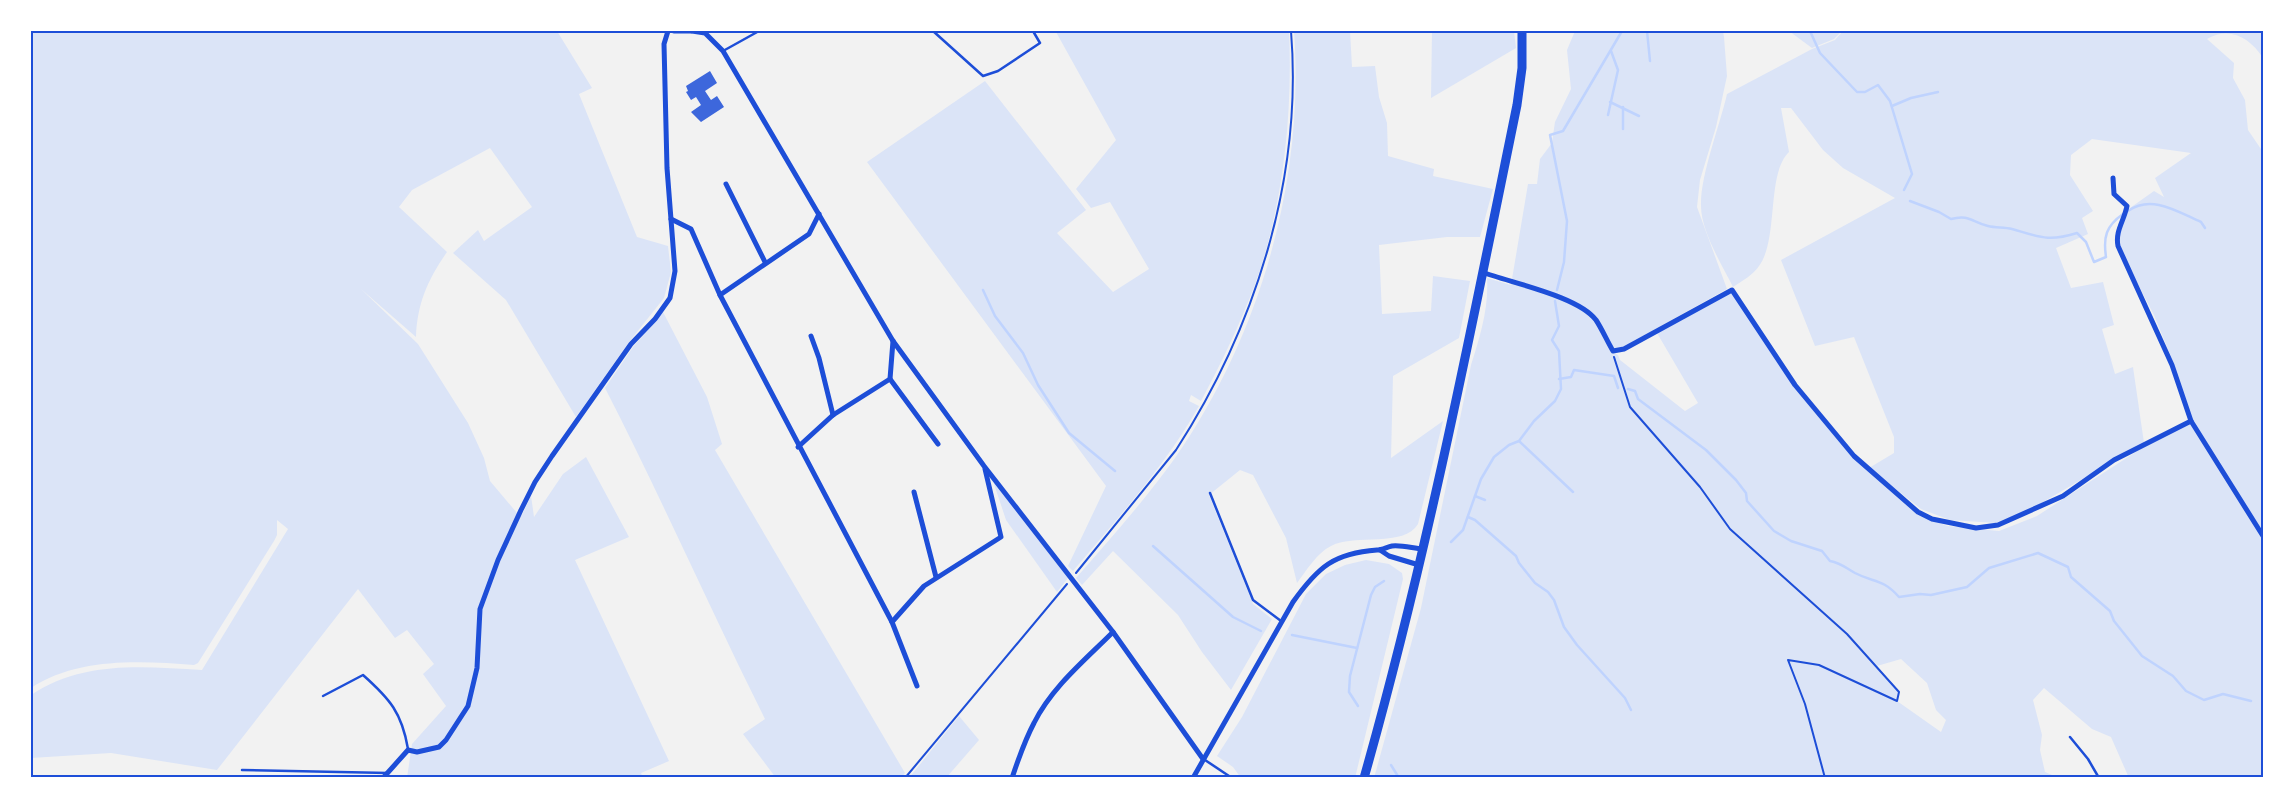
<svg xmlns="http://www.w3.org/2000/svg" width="2294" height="809" viewBox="0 0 2294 809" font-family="'PT Sans',sans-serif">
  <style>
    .green { fill: #dbe4f7; fill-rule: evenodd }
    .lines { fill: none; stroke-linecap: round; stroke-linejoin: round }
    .stream { stroke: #bfd3fe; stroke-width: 2.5 }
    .building { fill: #3d67dc }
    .path { stroke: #1d4ed8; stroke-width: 2 }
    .service { stroke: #1d4ed8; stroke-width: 2.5 }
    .minor { stroke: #1d4ed8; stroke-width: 5 }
    .primary { stroke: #1d4ed8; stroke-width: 9 }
    .neatline { fill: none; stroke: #1d4ed8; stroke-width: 2 }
  </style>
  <rect width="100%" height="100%" fill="#f2f2f2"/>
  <!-- green -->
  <g class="green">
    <path d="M31,31H557L592,88L579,94L637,237L668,246L671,272L664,298L629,342L576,417L506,300L453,253L478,230L484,241L532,207L490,148L412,190L399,207L447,252C428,279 417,304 416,337L361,289L418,344L468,423L484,458L490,481L517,513L522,515L531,496L534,517L563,474L586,457L629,537L575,560L669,761L641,773L643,778H407L412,744L446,706L423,674L434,664L407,630L395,638L358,589L217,770L111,753L31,758V695C84,660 143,667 202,670L288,529L277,520V535L274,541L198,663L194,665C141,661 78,657 31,688Z"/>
    <path d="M1289,31C1293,113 1283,209 1254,287C1239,326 1221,364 1201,401L1191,395L1189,401L1199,406C1165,466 1118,518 1073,571L1068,566L1106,486L867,162L985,81L1086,210L1057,233L1113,292L1149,269L1110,202L1091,208L1076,189L1116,140L1056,32Z"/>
    <path d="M1294,31H1350L1352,67L1375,66L1379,97L1387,123L1388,156L1434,169L1433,176L1493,189L1480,237H1447L1379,245L1382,314L1431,311L1433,276L1470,281L1459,338L1393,376L1391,458L1443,421L1418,524C1404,548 1356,533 1331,546C1317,553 1306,571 1297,583L1286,538L1253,475L1240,470L1209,495L1253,604L1272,619L1231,690L1202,652L1178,615L1113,551L1082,585L1076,578C1110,539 1145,500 1175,458C1260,336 1305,180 1294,31Z"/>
    <path d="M1432,31H1514L1516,48L1431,98Z"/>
    <path d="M1575,31H1723L1724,37L1727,76L1716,127L1700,180L1697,207L1727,289L1623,347L1611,351L1618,355L1620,360L1685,411L1698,403L1657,333L1732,292L1793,385L1853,458L1918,514L1947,526L1999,531L2037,516L2145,446L2191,423L2263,539V778H2129L2111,737L2092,729L2044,688L2033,700L2042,735L2040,750L2045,772L2059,778H1374L1421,608L1471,365C1480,337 1489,308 1487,278L1511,285L1528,184H1537L1540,159L1552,143L1555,122L1571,89L1567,50ZM1901,659L1927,683L1936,710L1946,720L1941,732L1897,701L1899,692L1877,666Z"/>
    <path d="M1789,31H1842L1834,39L1812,48Z"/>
    <path d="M1843,31H2263V58C2250,38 2230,26 2207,39L2234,63L2233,78L2245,100L2248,130L2263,152V533L2192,419L2174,364L2154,315L2120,250L2117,237L2130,208L2154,191L2164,197L2155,178L2191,153L2092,139L2071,155L2070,175L2093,211L2082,218L2088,234L2056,248L2071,288L2103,282L2114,325L2102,329L2115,374L2133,367L2144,443L2031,509L1996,523L1950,520L1921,509L1869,468L1894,453V437L1854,337L1815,346L1781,260L1895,198L1843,168L1823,150L1791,108H1781L1789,152C1766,174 1779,239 1759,266C1753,275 1742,281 1733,287C1722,265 1701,231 1701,206C1700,176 1720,125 1727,94L1812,49L1835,40Z"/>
    <path d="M663,312L707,397L722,444L715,450L905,773L901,778H776L743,734L765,719C710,609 661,497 605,388L633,347Z"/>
    <path d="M992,478L1068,578L1057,592L1006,520Z"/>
    <path d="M1366,560L1389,564L1402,573L1403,579L1355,778H1241L1233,767L1217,756L1242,717L1306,594L1326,574L1345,565Z"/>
    <path d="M959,716L979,740L946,778H909Z"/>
  </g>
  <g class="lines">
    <!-- stream -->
    <g class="stream">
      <path d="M1647,31L1650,61"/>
      <path d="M1810,31L1820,53L1857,92H1865L1878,85L1890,101L1912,174L1904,190"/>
      <path d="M1610,102L1639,116"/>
      <path d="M1892,106L1911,98L1938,92"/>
      <path d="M1623,107V129"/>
      <path d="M1608,115L1618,70L1611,51"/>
      <path d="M1910,201L1939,212L1951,219C1969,214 1972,222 1988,226C1996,228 2004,227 2012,229C2040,237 2048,242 2077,233L2086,242L2094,262L2106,257C2103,237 2106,226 2123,214"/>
      <path d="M2128,211C2152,194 2178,212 2201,222L2205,228"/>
      <path d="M983,290L995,316L1023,353L1038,385L1069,433L1115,471"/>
      <path d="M1557,290L1564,262L1567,221L1550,135L1563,131L1622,31"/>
      <path d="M1559,379L1571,377L1574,370L1614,376L1618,388"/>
      <path d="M1628,389L1635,391L1638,399L1706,450L1736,480L1746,493L1747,501L1774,531L1791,541L1822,551L1830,561C1841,563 1846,568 1855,573C1874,583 1882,578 1899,597L1920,594L1931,595L1967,587L1989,568L2038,553L2068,567L2071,577L2110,611L2114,621L2142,656L2173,676L2186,691L2204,700L2223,694L2251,701"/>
      <path d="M1519,441L1573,492"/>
      <path d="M1475,496L1485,500"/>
      <path d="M1468,517L1475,520L1516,556L1519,563L1535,583L1548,592L1554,600L1564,627L1577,645L1625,698L1631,710"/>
      <path d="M1451,542L1463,530L1481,479L1494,457L1509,445L1519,441L1534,421L1555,401L1561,389L1559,351L1552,340L1559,326L1555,301"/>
      <path d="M1153,546L1233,617L1261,631"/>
      <path d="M1292,635L1357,648"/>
      <path d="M1358,706L1349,692L1350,676L1371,595L1375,587L1384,581"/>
      <path d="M1391,765L1399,778"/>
    </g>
  </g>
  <!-- building -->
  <path class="building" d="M710,71L717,83L705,91L711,100L717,96L724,107L701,122L691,112L701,105L696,97L691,100L686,92L688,91L686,86Z"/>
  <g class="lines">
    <!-- path -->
    <g class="path">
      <path d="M1614,357L1630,407L1700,487L1730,529L1847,634L1899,692L1897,701L1819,665L1788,660L1805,704L1825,778"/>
      <path d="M1076,573L1176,450C1255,328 1303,178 1291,31"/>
      <path d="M905,778L1067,584"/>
    </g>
    <!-- service -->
    <g class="service">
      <path d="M933,31L983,76L998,71L1040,43L1033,31"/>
      <path d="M723,51L759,31"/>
      <path d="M1210,493L1253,600L1281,621"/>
      <path d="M323,696L363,675C390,699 402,713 408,749"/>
      <path d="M2070,737L2088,759L2099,778"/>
      <path d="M1205,760L1232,778"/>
      <path d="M242,770L388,773"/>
    </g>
    <!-- minor -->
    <g class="minor">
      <path d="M674,31H691"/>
      <path d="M692,31L705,33L723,51L893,341L984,466L1113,632L1203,759"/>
      <path d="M2113,178L2114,194L2127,206C2124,221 2115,231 2118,246L2172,365L2191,421"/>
      <path d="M726,184L765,262"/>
      <path d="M671,219L691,229L720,295L892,622L917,686"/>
      <path d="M1482,272C1511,283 1578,296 1596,320C1602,329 1607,341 1613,351L1624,349L1732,290L1795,385L1854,456L1918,512L1932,519L1976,528L1998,525L2063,496L2114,460L2191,421L2263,536"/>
      <path d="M720,295L809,234L819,214"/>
      <path d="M811,336L819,358L833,415"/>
      <path d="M890,379L938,444"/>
      <path d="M798,447L833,415L890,379L893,341"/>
      <path d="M914,492L936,577"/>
      <path d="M1380,550L1389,556L1419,565"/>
      <path d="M892,622L924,586L1001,537L985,469"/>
      <path d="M383,778L408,750L417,752L439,747L446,740L468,706L477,668L480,609L498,560L521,510L535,482L552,456L631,344L655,319L670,298L675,271L667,168L664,44L668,31"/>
      <path d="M1012,778C1018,760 1025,740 1034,723C1052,687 1085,660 1113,632"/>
      <path d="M1193,778L1293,602C1318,567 1334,553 1377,550C1382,550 1387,547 1392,546C1402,545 1412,548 1423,549"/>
    </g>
    <!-- primary -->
    <path class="primary" d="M1364,778C1427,556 1471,330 1517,105L1522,68V31"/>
  </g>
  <!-- border -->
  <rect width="2294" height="809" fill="none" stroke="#ffffff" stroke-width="65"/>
  <rect x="32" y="32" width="2230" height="744" class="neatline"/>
</svg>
